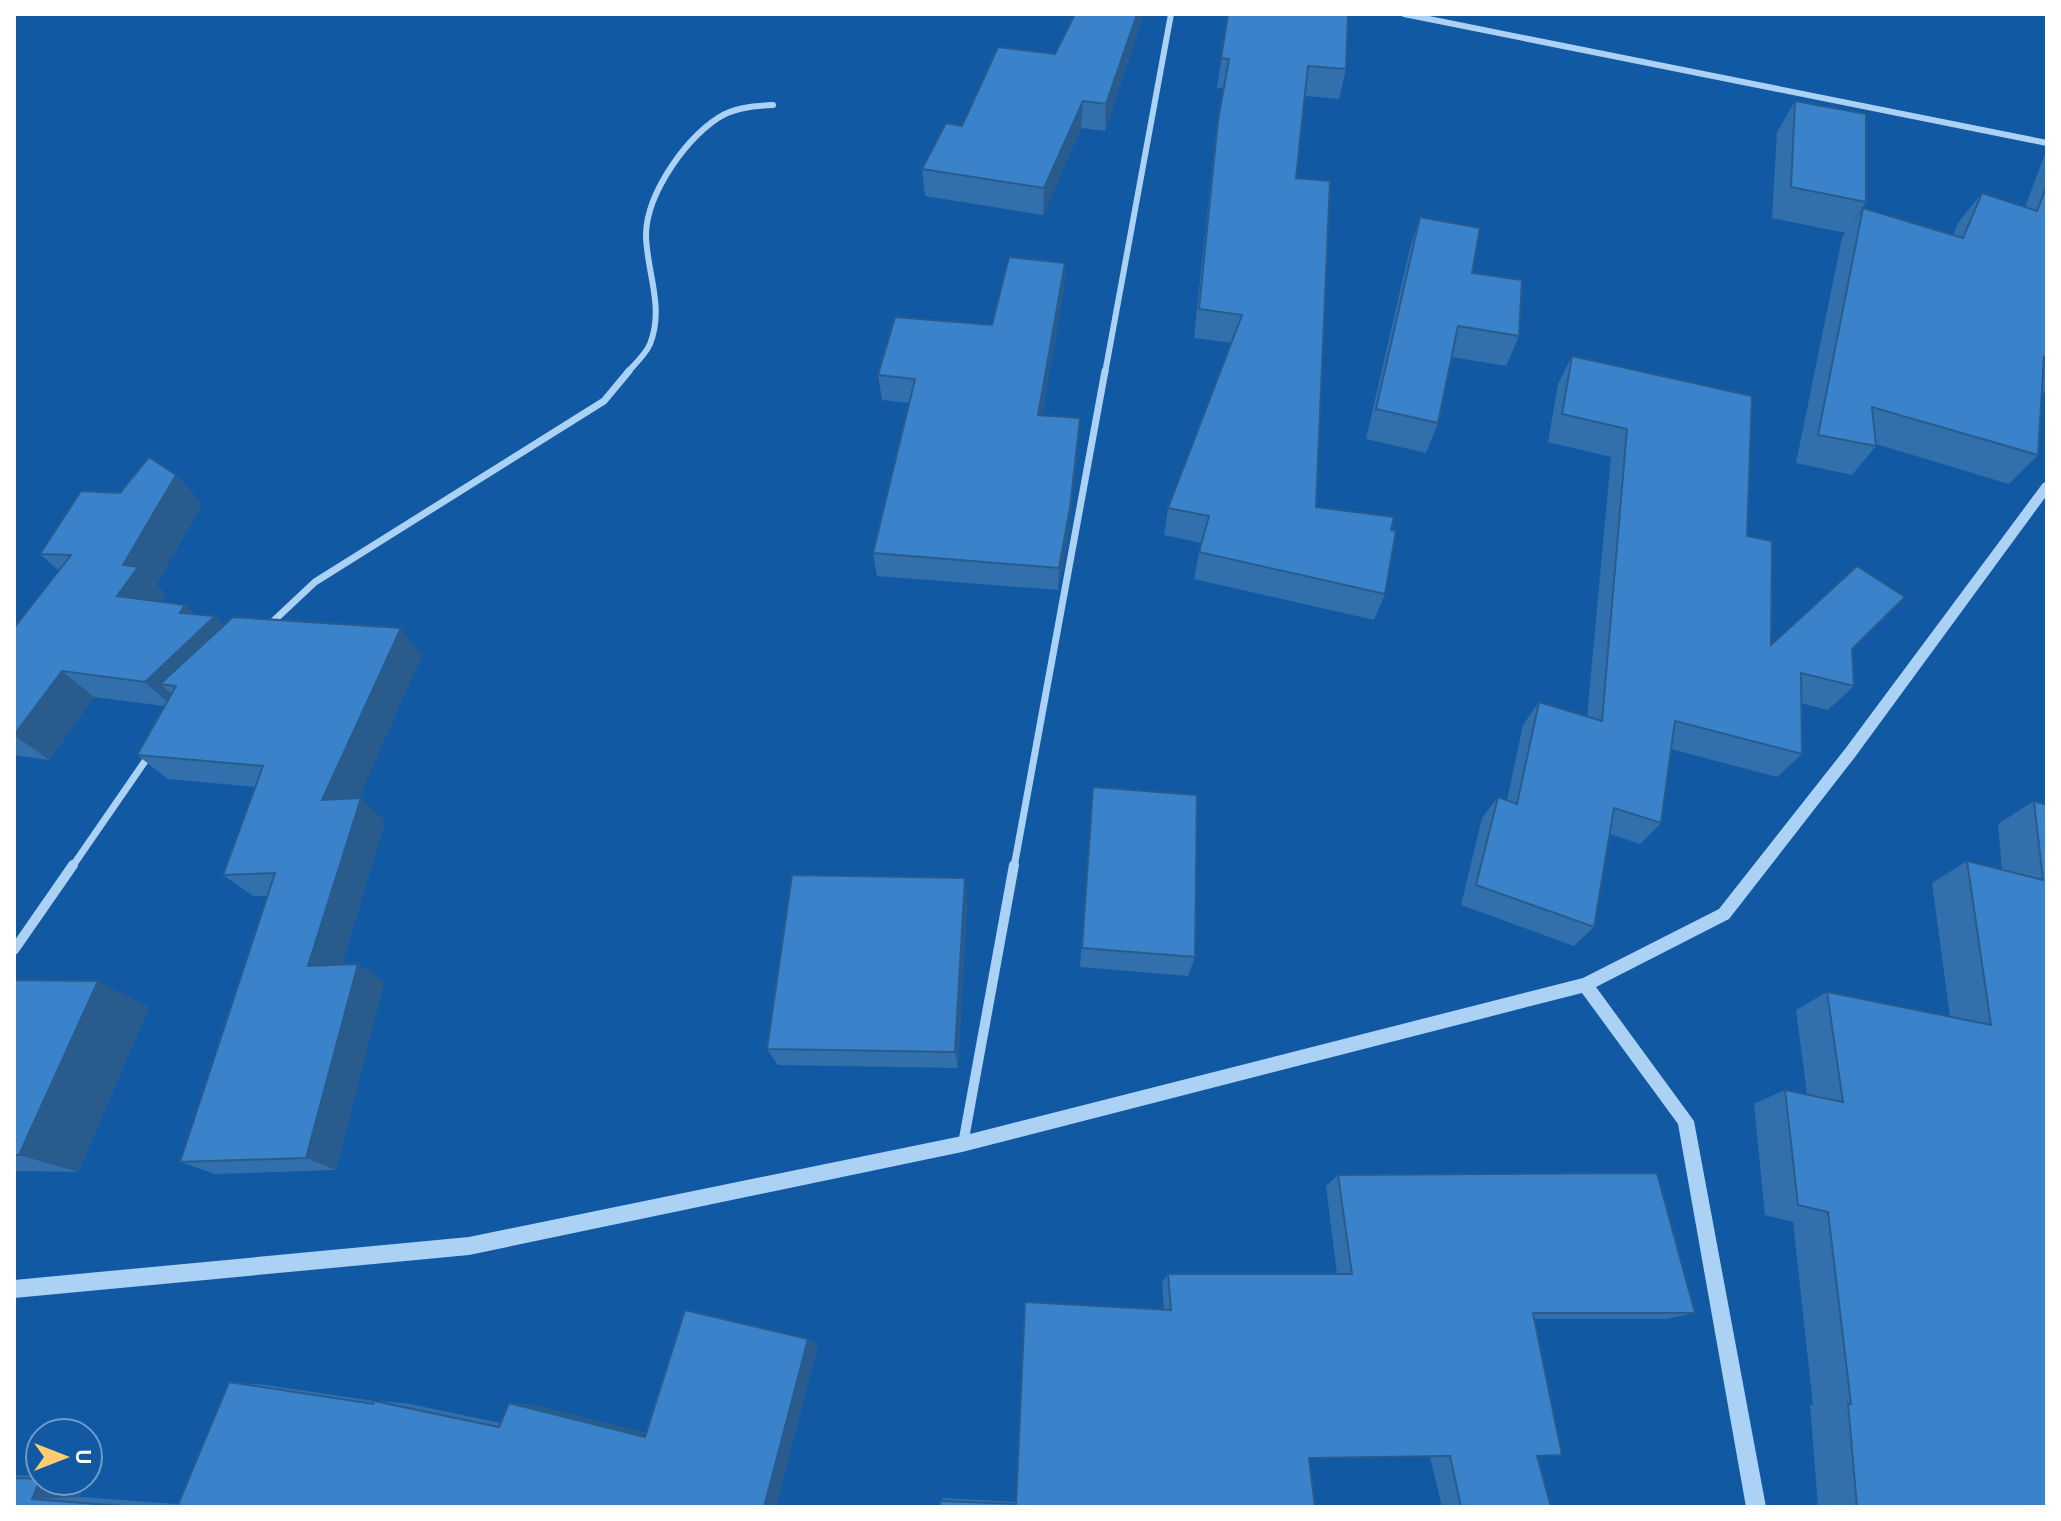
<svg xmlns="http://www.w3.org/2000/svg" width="2061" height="1521" viewBox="0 0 2061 1521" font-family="'Space Grotesk',sans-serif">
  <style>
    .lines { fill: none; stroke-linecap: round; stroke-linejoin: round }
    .minor-far2 { stroke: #abd1f5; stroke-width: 6 }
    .minor-far1 { stroke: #abd1f5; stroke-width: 7 }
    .minor { stroke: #abd1f5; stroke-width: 10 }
    .tertiary { fill: #abd1f5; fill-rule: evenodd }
    .wall { fill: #3270ad }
    .shaded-wall { fill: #295b8d }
    .building { fill: #3a82c9; stroke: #295b8d; stroke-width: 2 }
  </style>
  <rect width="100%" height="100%" fill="#1159a3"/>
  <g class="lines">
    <!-- minor-far2 -->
    <g class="minor-far2">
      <path d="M1404,14L2047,143"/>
      <path d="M627,373C634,365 646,354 650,344C665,306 646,271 646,234C647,193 688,133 725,114C740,107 756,106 773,105"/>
      <path d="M1105,373L1171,14"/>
    </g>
    <!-- minor-far1 -->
    <g class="minor-far1">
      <path d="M267,627L315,582L604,401L629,371"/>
      <path d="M72,867L150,754"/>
      <path d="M1014,867L1105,371"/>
    </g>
    <!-- minor -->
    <g class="minor">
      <path d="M14,950L73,865"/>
      <path d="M963,1144L1014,865"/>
    </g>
    <!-- tertiary -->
    <path class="tertiary" d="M2047,482V495L1855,757L1729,919L1596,987L1694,1121L1766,1507H1746L1678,1124L1582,993L962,1152L469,1255L14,1298V1280L469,1237L962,1136L1583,978L1719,909L1845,749L2043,483Z"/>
  </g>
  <!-- wall -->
  <g class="wall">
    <path d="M1075,14H1144L1105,131L1081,128L1043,215L925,196L922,169L1055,54Z"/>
    <path d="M1228,14L1346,69L1339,99L1305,96L1296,178L1316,507L1391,530L1385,594L1374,620L1194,579L1201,543L1164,535L1168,508L1232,343L1194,338L1214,150L1223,88H1217Z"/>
    <path d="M1795,101L1866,202L1846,233L1772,218L1777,132Z"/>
    <path d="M2047,149V389L2042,395L2038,455L2009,484L1876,444V446L1852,475L1796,463L1842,238L1863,208L1953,235L1958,223L1982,193L2025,207Z"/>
    <path d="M1420,217L1472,273L1519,336L1506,366L1452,357L1438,423L1426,453L1366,439L1410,248Z"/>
    <path d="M1065,263L1064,288L1042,415L1080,418L1078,443L1069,531L1058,590L877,576L873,553L909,403L882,400L878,375L992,325Z"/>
    <path d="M1572,356L1747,536L1771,645L1852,649L1854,686L1828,710L1801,703L1802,754L1777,777L1671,749L1661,823L1640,844L1610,834L1594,927L1574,946L1461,905L1482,818L1498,797L1507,800L1523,725L1539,702L1587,717L1611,457L1548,442L1558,384Z"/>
    <path d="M176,475L202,504L156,585L166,595L161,602L185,605L194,614L215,616L224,625L422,655L358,798L385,821L342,964H358L384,982L336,1170L215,1174L180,1162L268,896H253L223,875L256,787L168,779L137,755L165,706L94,697L49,760L14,755V628L59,571L40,554L120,493Z"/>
    <path d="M1093,787L1195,957L1188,976L1080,967Z"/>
    <path d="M2034,801L2047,805V1507H1818L1810,1405H1813L1793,1222L1765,1215L1754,1104L1785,1090L1807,1094L1796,1010L1827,992L1950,1017L1932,883L1967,861L2002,870L1998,824Z"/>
    <path d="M965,878L967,899L958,1068L778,1065L767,1049Z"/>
    <path d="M14,980L149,1007L78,1172L14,1171Z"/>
    <path d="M1338,1175L1695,1313L1666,1319H1534L1537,1456L1551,1507H1442L1430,1457L1309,1458L1315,1507H940V1501L944,1498L1016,1502L1164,1309L1162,1282L1168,1274H1337L1326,1186Z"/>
    <path d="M808,1339L818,1344L776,1507H14V1475L40,1476V1481H86L80,1497L178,1504L229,1382L266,1385L374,1401L405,1403L501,1423L509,1403L533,1405L646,1433Z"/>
  </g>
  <!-- shaded-wall -->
  <g class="shaded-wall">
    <path d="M1137,14H1144L1105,131L1106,104Z"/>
    <path d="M1083,101L1081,128L1043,215L1044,188Z"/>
    <path d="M1065,263L1064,288L1038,439V415Z"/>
    <path d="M1080,418L1078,443L1069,531L1058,590L1059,568Z"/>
    <path d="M176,475L202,504L156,585L166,595L146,623L117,596L123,565Z"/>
    <path d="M185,605L205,625L215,616L242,642L176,686L160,684L181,702L174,708L145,682L180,613Z"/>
    <path d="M401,628L422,655L348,823L322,800Z"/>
    <path d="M62,671L94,697L49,760L14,735Z"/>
    <path d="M361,798L385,821L336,984L308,966Z"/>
    <path d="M965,878L967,899L958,1068L955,1052Z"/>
    <path d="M358,964L384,982L336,1170L306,1158Z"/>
    <path d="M98,981L149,1007L78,1172L19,1155Z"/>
    <path d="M808,1339L818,1344L776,1507H764Z"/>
    <path d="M509,1403L533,1405L663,1437H645Z"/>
    <path d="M40,1481H86L80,1497L32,1499Z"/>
  </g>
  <!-- building -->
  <g class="building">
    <path d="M1075,14H1137L1106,104L1083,101L1044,188L922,169L946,123L962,126L998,47L1055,54Z"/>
    <path d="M1228,14H1348L1346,69L1308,66L1296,178L1330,181L1316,507L1394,517L1391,530L1396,531L1385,594L1199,552L1209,516L1168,508L1242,315L1199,309L1218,120L1229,59L1221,58Z"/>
    <path d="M1795,101L1866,114V202L1791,187Z"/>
    <path d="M2047,185V358L2044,357L2038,455L1872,407L1876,446L1818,435L1863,208L1963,238L1982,193L2037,211Z"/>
    <path d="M1420,217L1480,228L1472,273L1522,280L1519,336L1458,326L1438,423L1376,409Z"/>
    <path d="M1009,257L1065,263L1038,415L1080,418L1070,508L1059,568L873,553L915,379L878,375L895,317L992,325Z"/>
    <path d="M1572,356L1752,396L1747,536L1772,541L1771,645L1857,566L1905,597L1852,649L1854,686L1801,673L1802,754L1675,721L1661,823L1614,808L1594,927L1476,885L1498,797L1517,804L1539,702L1602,721L1627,429L1562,414Z"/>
    <path d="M149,457L176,475L123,565L138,567L117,596L185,605L180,613L215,616L145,682L62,671L14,735V628L71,555L40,554L81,491L120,493Z"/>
    <path d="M233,617L401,628L322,800L361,798L308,966L358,964L306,1158L180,1162L275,873L223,875L263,766L137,755L176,686L160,684Z"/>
    <path d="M1093,787L1197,795L1195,957L1082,948Z"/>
    <path d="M2034,801L2047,805V1507H1857L1848,1403L1851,1404L1828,1212L1798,1205L1785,1090L1843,1102L1827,992L1991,1025L1967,861L2043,880Z"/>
    <path d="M792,875L965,878L955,1052L767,1049Z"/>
    <path d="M14,980L98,981L19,1155H14Z"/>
    <path d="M1657,1173L1695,1313H1533L1562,1455L1537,1456L1551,1507H1461L1450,1456L1309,1458L1315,1507H940V1501L1016,1504L1025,1302L1171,1310L1168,1274H1352L1338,1175Z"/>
    <path d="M685,1310L808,1339L764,1507H177L229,1382L373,1404L374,1401L499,1427L509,1403L645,1437Z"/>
    <path d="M14,1478L40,1479L32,1499L135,1507H14Z"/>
  </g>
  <!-- border -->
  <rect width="2061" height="1521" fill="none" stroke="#ffffff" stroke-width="32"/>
  <!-- north arrow -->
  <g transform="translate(64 1457) rotate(90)"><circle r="38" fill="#1159a3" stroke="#709bc8" stroke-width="2"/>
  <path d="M0-6L14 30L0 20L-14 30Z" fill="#ffcd6f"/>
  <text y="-12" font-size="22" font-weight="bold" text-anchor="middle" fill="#ffffff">U</text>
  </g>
</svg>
